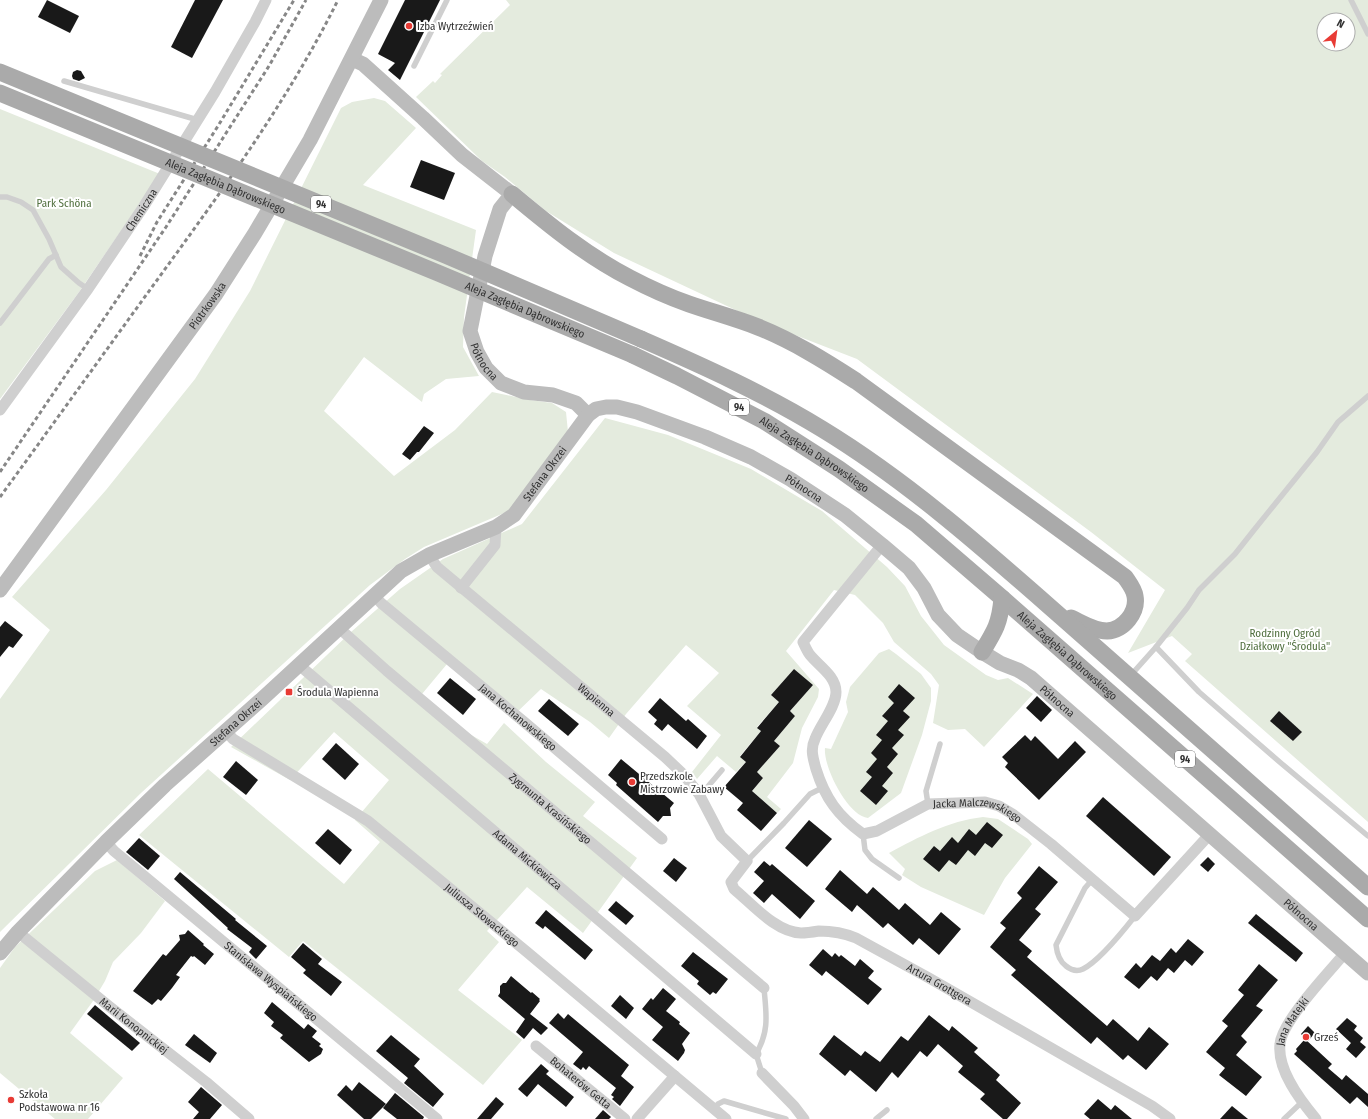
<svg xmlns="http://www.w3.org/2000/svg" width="1368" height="1119" viewBox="0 0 1368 1119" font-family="'Fira Sans Condensed',sans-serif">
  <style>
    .green { fill: #e4ebde; fill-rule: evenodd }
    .building { fill: #191919 }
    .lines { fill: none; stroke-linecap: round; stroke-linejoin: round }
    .lane { stroke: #cfcfcf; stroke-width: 5.5 }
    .street { stroke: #cfcfcf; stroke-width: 11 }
    .secondary { stroke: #bcbcbc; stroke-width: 15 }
    .primary { stroke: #aaa; stroke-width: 17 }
    .rail { stroke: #878787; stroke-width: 3; stroke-dasharray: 4 3; stroke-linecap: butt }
    .primary-bridge { stroke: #aaa; stroke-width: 17 }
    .poi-dot { fill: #e83b35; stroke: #fff; stroke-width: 1.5 }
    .labels { text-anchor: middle; stroke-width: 4; stroke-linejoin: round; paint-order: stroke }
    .shield { fill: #fff; stroke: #707070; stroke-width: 1 }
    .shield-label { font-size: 10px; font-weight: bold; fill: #323232 }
    .poi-label { font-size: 11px; fill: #323232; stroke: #fff; text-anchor: start }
    .street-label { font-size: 11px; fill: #323232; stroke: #fff }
    .park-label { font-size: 11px; fill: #506f3e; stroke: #fff }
  </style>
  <rect width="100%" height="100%" fill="#fff"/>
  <!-- green -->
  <g class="green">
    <path d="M506,0H1368V822L1185,661L1192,654L1172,636L1128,653L1165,590L1091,532L857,359L759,321L614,253L546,211L505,177L482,161L416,97L433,81L435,83L442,75L440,74L510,5ZM1324,20H1348V44H1324Z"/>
    <path d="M374,98L385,101L416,128L363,185L476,230L464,317L463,347L479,376L446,379L424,394L422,402L364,357L324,411L394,476L455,430L492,392L530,400L552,403L566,412L568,432L511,510L424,547L405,559L370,585L141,793L0,932V699L50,630L12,597L106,490L195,379L250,291L341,108L352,102Z"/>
    <path d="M0,109L160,174L79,292L0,399Z"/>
    <path d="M605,418L668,435L751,469L822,511L887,567L905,586L921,616L944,645L986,675L998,680L1008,678L1033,694L984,747L965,729L948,730L933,723L939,685L931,674L894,642L883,623L855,595L834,590L786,651L819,689L818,697L802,728L793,763L767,797L781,809L777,813L752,791L763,778L757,772L780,746L774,741L795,716L790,711L813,685L794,669L771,695L779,702L757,727L761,731L740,756L746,762L736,772L717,756L697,779L692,772L721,735L687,706L719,673L686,645L626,714L609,738L590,722L541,689L513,716L447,664L422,694L466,732L487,744L504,723L546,762L595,802L583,816L637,858L583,933L527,887L487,931L499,942L458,990L522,1040L483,1085L303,941L289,957L139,835L208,769L344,884L380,842L355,820L389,780L334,732L290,780L231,747L351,632L400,589L443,559L522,524Z"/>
    <path d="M889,649L896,654L921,674L931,688V701L922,735L901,793L868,818C848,816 823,767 825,748L831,749L848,712L846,702L850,687L879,653Z"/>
    <path d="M983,817L998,819L1028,839L1032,844L1005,878L984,915L921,887L902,875L905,869L889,853C919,837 948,821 983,817Z"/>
    <path d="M117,860L165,901L141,933L113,962L105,981L93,1001L70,1033L123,1078L88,1119H55L0,1073V968L15,947L95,871Z"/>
  </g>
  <!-- building -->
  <g class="building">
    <path d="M47,0L79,16L70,33L38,17Z"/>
    <path d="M195,0H223L192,58L171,47Z"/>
    <path d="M405,0H440L400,80L388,70L395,63L378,54Z"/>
    <path d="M77,70L81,71L85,78L79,81L73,79L72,76L73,72Z"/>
    <path d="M421,160L455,173L444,200L410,187Z"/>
    <path d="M424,426L434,433L419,452H417L410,460L402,454Z"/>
    <path d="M5,621L23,635L13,648L9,646L0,657V627Z"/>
    <path d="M794,669L813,685L790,711L795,716L774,741L780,746L757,772L763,778L752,791L777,813L761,831L737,810L743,803L724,787L746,762L740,757L761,731L757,728L779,702L771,695Z"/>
    <path d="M450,678L476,699L463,715L437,693Z"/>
    <path d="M899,684L915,698L903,711L910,717L898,730L904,735L892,748L898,754L887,767L893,773L882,786L888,791L876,805L860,791L872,777L866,772L877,759L871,753L882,740L876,735L888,721L882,716L894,703L888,697Z"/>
    <path d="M1037,696L1052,710L1041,722L1026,708Z"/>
    <path d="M660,698L686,721L688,719L707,736L697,749L668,724L662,731L654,724L657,720L648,712Z"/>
    <path d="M549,699L579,724L568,736L538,711Z"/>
    <path d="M1279,711L1302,732L1293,741L1270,721Z"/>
    <path d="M1025,735L1031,741L1035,736L1058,759L1075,741L1086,752L1039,800L1005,767L1008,763L1002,757Z"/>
    <path d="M336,743L359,764L345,780L322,759Z"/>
    <path d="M621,759L674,803L670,808L671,816H663L658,822L616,785L617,783L608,775Z"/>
    <path d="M236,761L258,780L246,795L223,777Z"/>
    <path d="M1103,797L1171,857L1154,876L1086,816Z"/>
    <path d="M809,820L832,839L807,867L785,848Z"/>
    <path d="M987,822L1003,835L992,848L985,843L975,856L968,850L956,865L949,860L939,872L923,859L934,846L940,851L952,837L958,843L969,829L976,835Z"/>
    <path d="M328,829L352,850L340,865L315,843Z"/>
    <path d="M139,838L160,856L148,870L126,852Z"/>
    <path d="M1208,857L1215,864L1208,872L1200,865Z"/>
    <path d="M674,858L687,868L676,882L663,871Z"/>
    <path d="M764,861L770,866L772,864L815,901L800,919L772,894L764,903L753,893L764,881L754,872Z"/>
    <path d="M1039,866L1058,882L1035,909L1041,914L1019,940L1032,951L1027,957L1107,1026L1113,1019L1138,1041L1149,1027L1169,1044L1146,1070L1128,1055L1123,1060L1097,1037L1091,1044L1011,975L1016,970L990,947L1006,928L1000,923L1022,898L1017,893Z"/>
    <path d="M840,870L867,894L873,887L899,910L905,903L930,925L941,912L961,929L939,955L919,938L913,945L888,923L883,928L857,905L852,912L825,889Z"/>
    <path d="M180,872L236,919L235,920L267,946L256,959L249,952L252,948L227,929L228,928L174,879Z"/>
    <path d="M616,901L634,916L626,925L608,910Z"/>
    <path d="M546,910L593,950L585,960L545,926L543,929L535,923Z"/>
    <path d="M1256,914L1303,953L1296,962L1248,923Z"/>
    <path d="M188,930L204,944L203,945L214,954L205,965L194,956L193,957L191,956L176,975L180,977L172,988L161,1001L158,999L152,1005L133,991L163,954L166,956L180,940L179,935L185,934Z"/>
    <path d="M1188,939L1204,952L1192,966L1185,960L1174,973L1168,968L1157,981L1151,976L1139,989L1124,977L1136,963L1141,968L1152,955L1160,961L1171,948L1176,953Z"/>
    <path d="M303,943L322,959L318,964L342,982L331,996L303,973L306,970L291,957Z"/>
    <path d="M823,949L832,957L835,953L839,957L841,955L855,966L860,959L874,971L868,978L882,989L868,1005L826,971L822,976L809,965Z"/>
    <path d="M693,952L728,979L716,994L713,992L710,995L697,984L699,981L681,966Z"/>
    <path d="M1259,964L1278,980L1256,1006L1263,1010L1241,1036L1247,1042L1236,1055L1262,1077L1246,1096L1219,1075L1225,1068L1206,1052L1228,1026L1222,1021L1244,995L1238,990Z"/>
    <path d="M511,976L531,993L532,992L540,999L539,1000L540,1001L530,1014L548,1028L541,1035L533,1028L524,1039L516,1032L525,1019L498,996L500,993V986L503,983H506Z"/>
    <path d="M663,988L676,999L666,1011L680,1022L679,1024L690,1033L682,1044L685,1050L684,1053L678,1061L652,1040L663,1027L642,1009L651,998L653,1000Z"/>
    <path d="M620,995L634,1008L626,1019L611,1006Z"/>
    <path d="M272,1002L304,1029L308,1024L317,1031L312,1037L321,1044L319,1046L323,1049L321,1054L309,1062L280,1038L283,1035L271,1026L274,1022L264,1013Z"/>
    <path d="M95,1005L140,1043L132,1051L87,1014Z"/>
    <path d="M558,1013L564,1019L568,1014L629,1065L621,1076L634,1087L620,1106L612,1099L614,1097L611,1095L616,1088L589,1066L586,1070L583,1067L581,1070L573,1064L583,1052L549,1023Z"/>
    <path d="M929,1015L949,1031L952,1026L978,1048L974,1052L1000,1075L996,1080L1021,1103L1007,1119H1003L980,1099L985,1094L958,1072L963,1066L938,1044L927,1057L920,1051L898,1078L892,1072L876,1092L850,1070L845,1076L819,1054L834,1035L861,1056L865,1051L880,1062L901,1036L908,1041Z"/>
    <path d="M1347,1018L1357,1026L1354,1030L1363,1038L1360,1042L1366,1047L1356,1058L1346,1049L1351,1043L1336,1029Z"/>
    <path d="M1308,1026L1315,1033L1308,1041L1301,1034Z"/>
    <path d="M194,1034L217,1053L210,1063L185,1045Z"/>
    <path d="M391,1035L420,1059L414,1066L444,1094L433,1107L404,1083L408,1078L376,1051Z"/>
    <path d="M1305,1039L1332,1064L1328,1068L1342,1080L1346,1075L1368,1094V1107L1357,1097L1350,1104L1294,1054L1297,1051L1296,1049Z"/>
    <path d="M541,1064L549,1071L546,1074L574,1097L566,1107L538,1084L527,1097L518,1089Z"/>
    <path d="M359,1082L386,1104L371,1119H364L337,1095L346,1085L352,1091Z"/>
    <path d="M201,1087L222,1105L210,1119H193L199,1112L188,1102Z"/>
    <path d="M395,1093L424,1117L423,1119H397L383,1108Z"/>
    <path d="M496,1097L504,1104L491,1119H477Z"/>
    <path d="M1098,1099L1111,1110L1115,1105L1132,1119H1090L1084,1114Z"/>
    <path d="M1232,1106L1248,1119H1220Z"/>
    <path d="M603,1110L611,1117L609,1119H595Z"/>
  </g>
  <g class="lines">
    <!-- lane -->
    <g class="lane">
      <path d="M1351,0L1368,34"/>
      <path d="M414,66L447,0"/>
      <path d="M64,81L198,120"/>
      <path d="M0,197H7L21,202L33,210L49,239L61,267L79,283L88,289"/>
      <path d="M0,323L49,259L56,255"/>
      <path d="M1156,647L1199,692L1282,764L1368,836"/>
      <path d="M1131,675L1156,647L1187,608L1199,590L1235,554L1254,530L1317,452L1338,422L1368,396"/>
      <path d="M699,794L704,791L722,770"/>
      <path d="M928,804L926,791L940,744"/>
      <path d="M863,834L865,850L872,859L899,878"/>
      <path d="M747,861L784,823L810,794L822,788"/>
      <path d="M1092,880L1085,888L1056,945C1057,954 1059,961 1066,966C1071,970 1077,972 1083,969C1099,961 1124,930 1135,916"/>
      <path d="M762,1073L756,1054C770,1030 766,1013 764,988"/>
      <path d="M714,1109L718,1104L724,1101L786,1119"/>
      <path d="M876,1119L887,1110"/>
      <path d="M1284,1119L1302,1102"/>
    </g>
    <!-- street -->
    <g class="street">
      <path id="s1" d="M0,410L88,289L144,206L215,92L255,22L266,0"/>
      <path id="s2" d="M882,545L803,642C805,646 807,651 810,655C819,666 836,676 836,692C836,707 820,725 815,739C810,749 813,758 816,769C825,798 838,816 863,834L877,831L928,804L985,802L999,806L1014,815L1051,844L1135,916L1210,834"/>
      <path id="s3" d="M429,555L437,567L665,757L684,775L699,794L721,836L747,861L731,882L734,889C753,905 776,932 801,933C807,933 813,932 819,931C832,931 844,933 856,938L929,978L1152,1106L1170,1119"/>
      <path d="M461,588L495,545L496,527"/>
      <path id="s4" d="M374,595L381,603L523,721L662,839"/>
      <path id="s5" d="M339,628L387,671L764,988"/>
      <path id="s6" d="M299,665L756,1054"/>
      <path id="s7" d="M225,730L233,739L368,821L527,952L726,1119"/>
      <path id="s8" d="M106,842L114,851L437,1119"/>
      <path id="s9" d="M18,932L110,1007L206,1082L249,1119"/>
      <path id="s10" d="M536,1046L625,1119"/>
      <path d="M762,1073L794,1106L804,1119"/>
      <path d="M637,1119L675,1076"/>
      <path id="s11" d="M1316,1119C1300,1100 1277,1070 1280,1044C1282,1021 1329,972 1345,953"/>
    </g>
    <!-- secondary -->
    <g class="secondary">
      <path id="s12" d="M352,59L363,64L423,118L462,155L512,194L500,209L485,256L470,331L477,352L486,368L501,383L524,392L553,395L576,403L588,415"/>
      <path id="s13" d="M0,590L216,294L255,233L310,140L381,0"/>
      <path id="s14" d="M0,953L18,932L106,842L165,785L262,699L401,571L429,555L496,527L514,515L588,415L596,409L606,407H617L637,412L705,437L751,457L790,479L845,515L882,545L909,568L924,588L938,615L957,635L982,652L1000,663L1018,670L1031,678L1368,973"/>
    </g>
    <!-- primary -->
    <g class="primary">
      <path d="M512,194C549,225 587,256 630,278C649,288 669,297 689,304C712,312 735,318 758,327C793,341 825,361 856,381L1125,577C1129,583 1134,589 1135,596C1138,612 1124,630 1107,631C1094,631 1082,623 1071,618"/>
      <path d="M641,339C703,366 765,394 822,429C914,485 994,558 1074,628C1173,714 1270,801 1368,887"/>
      <path id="s15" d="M633,355L677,376L764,421L839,469L916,524L1002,598L1368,919"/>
      <path d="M982,652C995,631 1000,623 1002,598"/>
    </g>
    <!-- rail -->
    <g class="rail">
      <path d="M140,256L157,222L218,126L294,0"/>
      <path d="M0,472L166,227L269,66L306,0"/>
      <path d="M0,497C56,420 112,342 168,265C229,181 292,93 338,0"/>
    </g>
    <!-- primary-bridge -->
    <g class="primary-bridge">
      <path d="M0,72L445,255L641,339"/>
      <path id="s16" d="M0,93L438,273L633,355"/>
    </g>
  </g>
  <!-- markers -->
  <g class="poi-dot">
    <circle cx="409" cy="26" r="4"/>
    <rect x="285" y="688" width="8" height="8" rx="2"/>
    <circle cx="632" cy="782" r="4"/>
    <circle cx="1306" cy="1037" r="4"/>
    <circle cx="11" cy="1100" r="4"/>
  </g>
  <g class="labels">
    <!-- shield labels -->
    <g class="shield">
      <rect x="311" y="196" width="20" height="16" rx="3"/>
      <rect x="729" y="399" width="20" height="16" rx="3"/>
      <rect x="1175" y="751" width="20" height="16" rx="3"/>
    </g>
    <g class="shield-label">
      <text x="321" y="208">94</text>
      <text x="739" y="411">94</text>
      <text x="1185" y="763">94</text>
    </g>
    <!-- poi labels -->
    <g class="poi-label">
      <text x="417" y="30">Izba Wytrzeźwień</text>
      <text x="297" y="696">Środula Wapienna</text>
      <text x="640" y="780">Przedszkole<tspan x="640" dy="13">Mistrzowie Zabawy</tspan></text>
      <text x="1314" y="1041">Grześ</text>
      <text x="19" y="1098">Szkoła<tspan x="19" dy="13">Podstawowa nr 16</tspan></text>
    </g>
    <!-- street labels -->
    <g class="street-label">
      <text dy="4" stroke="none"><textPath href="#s16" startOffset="244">Aleja Zagłębia Dąbrowskiego</textPath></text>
      <text dy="4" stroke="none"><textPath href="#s1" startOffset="245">Chemiczna</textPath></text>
      <text dy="4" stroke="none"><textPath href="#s13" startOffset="352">Piotrkowska</textPath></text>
      <text dy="4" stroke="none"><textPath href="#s16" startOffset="568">Aleja Zagłębia Dąbrowskiego</textPath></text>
      <text dy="4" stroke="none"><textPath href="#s12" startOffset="389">Północna</textPath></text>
      <text dy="4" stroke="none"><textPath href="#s15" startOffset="207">Aleja Zagłębia Dąbrowskiego</textPath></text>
      <text dy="4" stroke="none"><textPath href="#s14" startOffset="732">Stefana Okrzei</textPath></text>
      <text dy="4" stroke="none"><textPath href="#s14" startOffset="1041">Północna</textPath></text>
      <text dy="4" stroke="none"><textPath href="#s15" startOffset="531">Aleja Zagłębia Dąbrowskiego</textPath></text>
      <text dy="4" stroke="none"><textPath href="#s3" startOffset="222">Wapienna</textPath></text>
      <text dy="4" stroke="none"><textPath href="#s14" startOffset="1377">Północna</textPath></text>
      <text dy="4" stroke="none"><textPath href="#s4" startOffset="189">Jana Kochanowskiego</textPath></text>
      <text dy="4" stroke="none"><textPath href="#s14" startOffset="330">Stefana Okrzei</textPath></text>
      <text dy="4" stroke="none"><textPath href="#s5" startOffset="278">Zygmunta Krasińskiego</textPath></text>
      <text dy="4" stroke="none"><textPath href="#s2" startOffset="474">Jacka Malczewskiego</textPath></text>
      <text dy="4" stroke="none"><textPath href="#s6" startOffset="300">Adama Mickiewicza</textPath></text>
      <text dy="4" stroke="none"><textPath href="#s7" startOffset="318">Juliusza Słowackiego</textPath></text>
      <text dy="4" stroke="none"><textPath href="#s14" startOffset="1701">Północna</textPath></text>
      <text dy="4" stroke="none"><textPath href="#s8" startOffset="216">Stanisława Wyspiańskiego</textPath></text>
      <text dy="4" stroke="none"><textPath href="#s3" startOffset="712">Artura Grottgera</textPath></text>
      <text dy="4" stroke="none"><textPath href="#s11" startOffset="111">Jana Matejki</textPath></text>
      <text dy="4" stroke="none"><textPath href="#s9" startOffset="149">Marii Konopnickiej</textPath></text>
      <text dy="4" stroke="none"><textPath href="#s10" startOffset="58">Bohaterów Getta</textPath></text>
    </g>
    <!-- park labels -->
    <g class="park-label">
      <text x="64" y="207">Park Schöna</text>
      <text x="1285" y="637">Rodzinny Ogród<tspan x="1285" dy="13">Działkowy "Środula"</tspan></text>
    </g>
  </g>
  <!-- north arrow -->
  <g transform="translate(1336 32) rotate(29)"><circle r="19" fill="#ffffff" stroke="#adadad"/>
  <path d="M0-3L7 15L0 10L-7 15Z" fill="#e83b35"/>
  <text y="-6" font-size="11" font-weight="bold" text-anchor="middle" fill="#323232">N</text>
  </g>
</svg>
